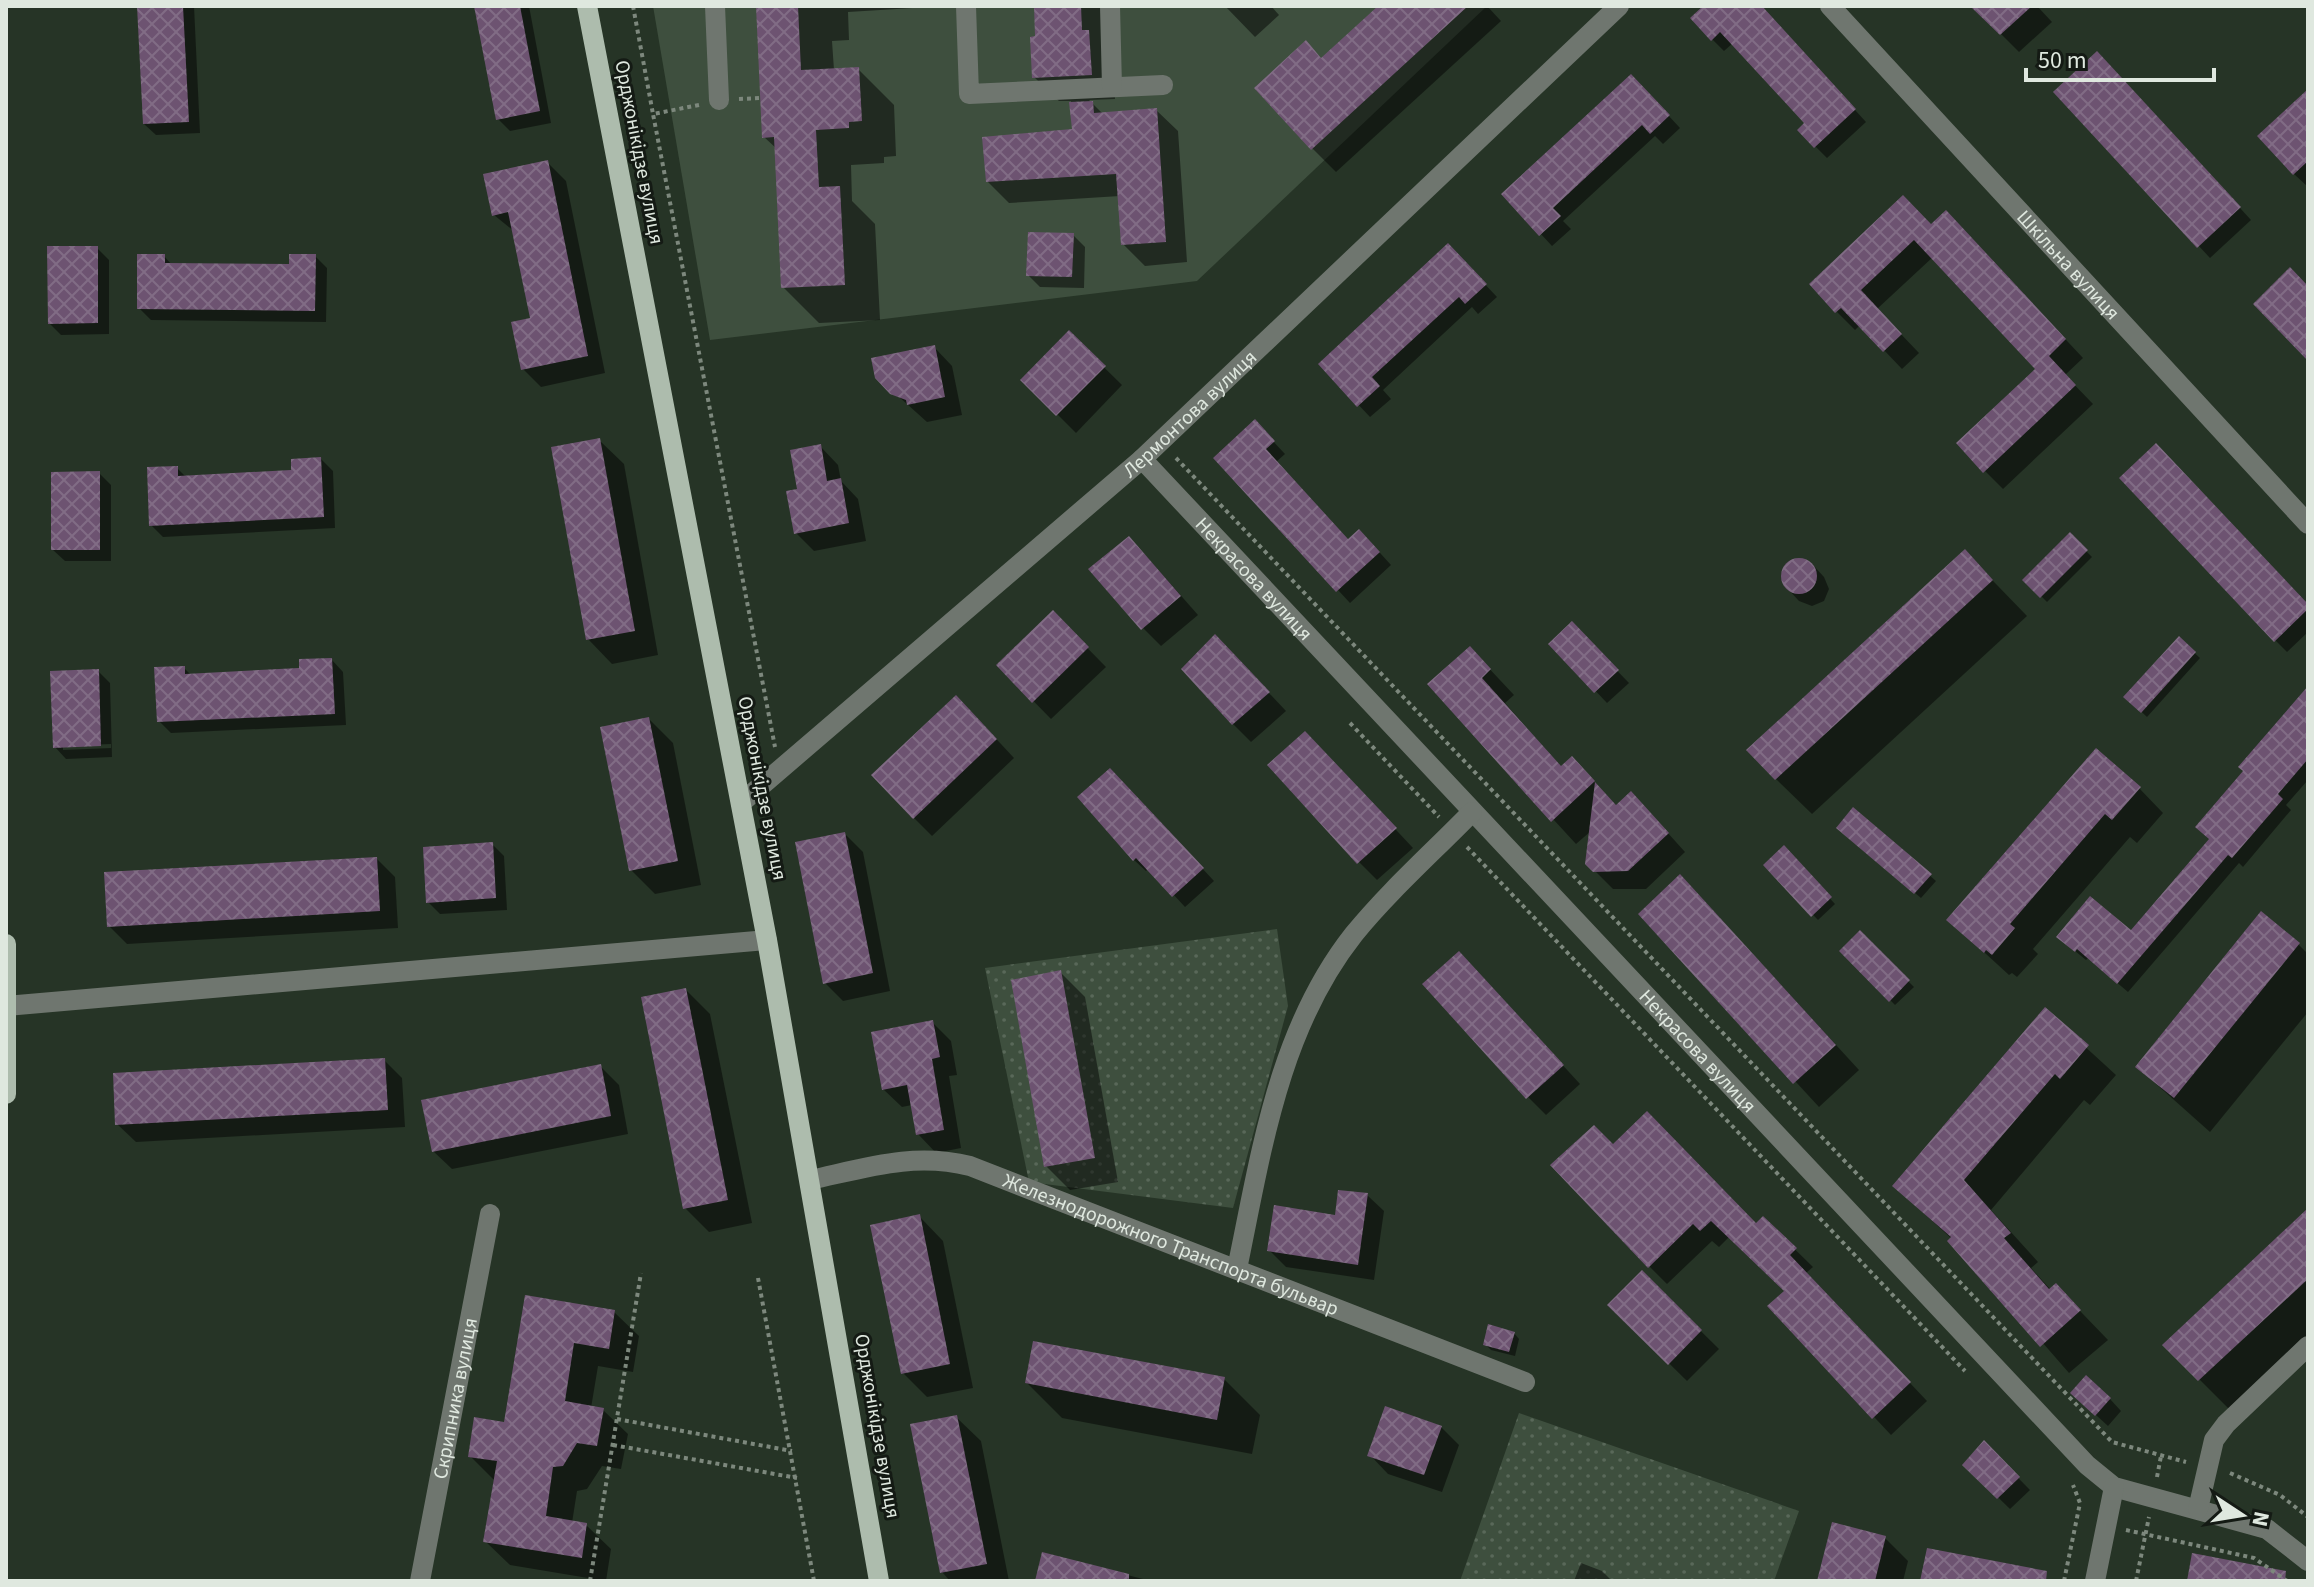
<svg xmlns="http://www.w3.org/2000/svg" width="2314" height="1587" viewBox="0 0 2314 1587" font-family="'Source Sans 3',sans-serif">
  <style>
    .park { fill: #3e4f3e }
    .garden { fill: url(#garden-dots) }
    .shadow { fill: #0007; fill-rule: evenodd }
    .building { fill: url(#building-cross-hatch) }
    .lines { fill: none; stroke-linecap: round; stroke-linejoin: round }
    .path { stroke: #7d887d; stroke-width: 4; stroke-dasharray: 4 4; stroke-linecap: butt }
    .minor { stroke: #6f766f; stroke-width: 20 }
    .major { stroke: #adbcad; stroke-width: 20 }
    .labels { text-anchor: middle; stroke-width: 6; stroke-linejoin: round; paint-order: stroke }
    .street-label { font-size: 20px; fill: #dfe8df; stroke: #141a14 }
  </style>
  <defs>
    <pattern id="garden-dots" width="8" height="8" patternUnits="userSpaceOnUse" patternTransform="scale(2)"><rect width="8" height="8" fill="#3e4f3e"/><path d="M2 2h.1M6 6h.1" fill="none" stroke="#596859" stroke-width="1.8" stroke-linecap="round"/></pattern>
    <pattern id="building-cross-hatch" width="8" height="8" patternUnits="userSpaceOnUse" patternTransform="scale(2)"><rect width="8" height="8" fill="#6d5371"/><path d="M0 0l8 8M0 8l8-8" fill="none" stroke="#816c85"/></pattern>
  </defs>
  <rect width="100%" height="100%" fill="#263426"/>
  <!-- park -->
  <path class="park" d="M653,6H1487L1197,281L710,340Z"/>
  <!-- garden -->
  <g class="garden">
    <path d="M1277,929L1288,1006L1233,1208L1029,1182L985,968Z"/>
    <path d="M1519,1413L1799,1511L1774,1581H1460Z"/>
  </g>
  <!-- shadow -->
  <g class="shadow">
    <path d="M139,6H194L200,133L156,135L144,124Z"/>
    <path d="M476,6H529L551,123L510,131L498,119Z"/>
    <path d="M758,6H945L848,12L849,40L832,41L834,70L858,69L894,105L896,156L884,157V163L851,165L852,201L875,224L880,320L819,323L783,287L777,149L764,137Z"/>
    <path d="M1036,6H1103L1112,56L1115,99L1089,100L1103,114L1156,110L1178,131L1187,262L1145,266L1123,244L1120,196L1009,203L988,182L1074,131L1071,101H1059L1034,77Z"/>
    <path d="M1225,6H1271L1279,15L1255,37Z"/>
    <path d="M1381,6H1487L1501,21L1336,172L1312,148L1322,59Z"/>
    <path d="M1706,6H1760L1866,122L1827,158L1815,146L1807,123L1733,43L1724,51L1712,39Z"/>
    <path d="M1973,6H2037L2052,22L2019,52Z"/>
    <path d="M2109,65L2251,220L2210,258L2056,92Z"/>
    <path d="M1643,88L1680,128L1663,144L1655,136L1563,221L1571,229L1552,246L1504,194Z"/>
    <path d="M2308,92V187L2294,174Z"/>
    <path d="M548,163L566,181L605,373L541,387L523,369L533,319L515,232L494,215Z"/>
    <path d="M1903,198L1932,227L1964,231L2083,358L2065,375L2093,404L2003,489L1985,471L2037,369L1933,257L1877,309L1919,353L1902,369L1860,325L1855,330L1837,312Z"/>
    <path d="M1073,235L1085,247L1084,288L1040,287L1028,275Z"/>
    <path d="M97,248L109,260V334L61,335L49,323Z"/>
    <path d="M164,256L172,265L291,266L315,256L327,268L326,322L151,320L139,308Z"/>
    <path d="M1460,258L1497,297L1478,314L1472,307L1383,390L1391,399L1370,417L1321,365Z"/>
    <path d="M1069,333L1122,385L1076,433L1023,380Z"/>
    <path d="M934,347L952,366L962,415L927,422L877,377Z"/>
    <path d="M1255,422L1285,454L1276,462L1349,541L1371,543L1391,565L1350,603L1216,458Z"/>
    <path d="M599,440L624,464L658,655L612,664L588,639Z"/>
    <path d="M820,446L838,465L841,481L858,499L866,541L814,551L796,533L799,490Z"/>
    <path d="M321,459L333,471L335,528L163,537L151,525L177,468L186,477L294,472Z"/>
    <path d="M99,473L111,485V561H65L53,550Z"/>
    <path d="M2070,535L2092,557L2047,602L2025,580Z"/>
    <path d="M1965,552L2027,616L1812,814L1776,779Z"/>
    <path d="M1147,557L1198,615L1161,646L1143,628Z"/>
    <path d="M1799,559L1812,564L1824,577L1829,589L1824,601L1812,606L1799,601L1787,588L1782,576L1787,564Z"/>
    <path d="M2308,606V632L2287,652L2275,640Z"/>
    <path d="M1053,613L1106,667L1051,719L998,665Z"/>
    <path d="M1572,624L1629,683L1607,703L1551,644Z"/>
    <path d="M2179,639L2200,658L2147,717L2126,697Z"/>
    <path d="M1470,648L1514,695L1505,703L1562,768L1572,759L1617,806L1649,812L1685,852L1646,889H1613L1587,863L1591,831L1576,844L1429,684Z"/>
    <path d="M1233,655L1286,711L1251,742L1233,724Z"/>
    <path d="M332,660L343,672L346,725L171,733L159,721L184,668L192,676L301,670Z"/>
    <path d="M98,671L110,683L112,757L66,759L55,747ZM111,744V748L63,750V746Z"/>
    <path d="M2308,699V780L2286,805L2291,810L2243,867L2239,863L2128,992L2088,958L2086,960L2069,946L2132,933L2211,840Z"/>
    <path d="M974,715L1014,758L932,836L914,818Z"/>
    <path d="M649,719L673,743L701,885L655,894L631,870Z"/>
    <path d="M1323,752L1413,848L1377,880L1359,862Z"/>
    <path d="M1122,782L1214,881L1185,907L1149,868L1146,871L1134,860Z"/>
    <path d="M2139,788L2163,813L2137,843L2130,837L2033,949L2038,954L2017,977L2012,973L2009,975L1949,920Z"/>
    <path d="M1854,810L1936,881L1921,898L1844,833Z"/>
    <path d="M845,834L863,852L890,991L843,1001L825,983Z"/>
    <path d="M492,844L504,856L507,910L440,914L428,902Z"/>
    <path d="M1784,848L1835,904L1818,920L1765,865Z"/>
    <path d="M377,859L395,877L398,928L127,944L109,926Z"/>
    <path d="M1704,901L1859,1070L1819,1107L1641,914Z"/>
    <path d="M1860,933L1914,987L1895,1005L1842,951Z"/>
    <path d="M2298,944L2308,954V1012L2210,1132L2137,1067Z"/>
    <path d="M1477,972L1580,1084L1546,1115L1528,1097Z"/>
    <path d="M1061,973L1085,997L1118,1182L1070,1190L1046,1166Z"/>
    <path d="M686,990L710,1014L752,1223L709,1232L685,1208Z"/>
    <path d="M2045,1010L2116,1075L2090,1105L2084,1100L1991,1210L2038,1262L2031,1268L2051,1290L2056,1286L2108,1340L2069,1373L1952,1239L1894,1186Z"/>
    <path d="M933,1023L951,1041L957,1075L949,1076L961,1148L936,1153L918,1134L912,1105L902,1107L883,1089Z"/>
    <path d="M384,1060L402,1078L405,1127L136,1142L117,1124Z"/>
    <path d="M600,1066L619,1085L628,1134L452,1169L433,1151Z"/>
    <path d="M1613,1147L1756,1226L1763,1218L1813,1267L1806,1273L1927,1401L1891,1435L1770,1306L1786,1292L1729,1237L1719,1247L1712,1241L1667,1284L1649,1266Z"/>
    <path d="M1367,1195L1384,1211L1374,1280L1286,1267L1269,1250L1337,1217Z"/>
    <path d="M2308,1211V1347L2235,1415L2165,1345Z"/>
    <path d="M919,1216L943,1241L973,1388L927,1397L903,1373Z"/>
    <path d="M1642,1273L1719,1349L1687,1381L1610,1305Z"/>
    <path d="M527,1297L614,1312L639,1336L633,1372L598,1366L591,1408L603,1410L628,1434L621,1469L602,1466L587,1489L577,1491L572,1523L586,1525L611,1549L606,1581L510,1565L485,1541L494,1480L470,1456L506,1424Z"/>
    <path d="M1514,1333L1519,1339L1515,1356L1491,1350L1485,1344Z"/>
    <path d="M1224,1379L1260,1415L1252,1454L1062,1418L1027,1383Z"/>
    <path d="M2110,1399L2121,1411L2108,1426L2084,1404Z"/>
    <path d="M956,1417L981,1441L1009,1581H950L942,1572Z"/>
    <path d="M1441,1427L1459,1445L1442,1492L1388,1474L1370,1455Z"/>
    <path d="M1984,1443L2030,1490L2010,1509L1965,1465Z"/>
    <path d="M1885,1538L1908,1561L1903,1581H1819Z"/>
    <path d="M1044,1554L1151,1581H1037Z"/>
    <path d="M1581,1563L1602,1571L1612,1581H1574Z"/>
  </g>
  <!-- building -->
  <g class="building">
    <path d="M137,6H183L189,122L143,124Z"/>
    <path d="M474,6H520L540,111L496,120Z"/>
    <path d="M756,6H798L801,70L859,67L862,121L849,122V128L816,130L819,187L840,186L845,285L781,288L774,137L762,138Z"/>
    <path d="M1034,6H1081L1082,30H1089L1092,75L1032,78L1030,37L1035,36Z"/>
    <path d="M1378,6H1468L1311,150L1254,88L1306,40L1321,58Z"/>
    <path d="M1703,6H1762L1856,109L1814,148L1797,130L1804,123L1720,32L1711,41L1690,18Z"/>
    <path d="M1970,6H2032L2000,35Z"/>
    <path d="M2097,51L2241,207L2197,248L2053,92Z"/>
    <path d="M1631,74L1670,115L1650,134L1642,125L1553,208L1561,216L1539,236L1501,194Z"/>
    <path d="M2308,89V161L2293,175L2257,136Z"/>
    <path d="M1093,101L1094,113L1157,108L1166,242L1121,245L1116,174L986,182L982,137L1072,129L1069,102Z"/>
    <path d="M548,160L588,356L521,370L511,322L530,318L508,212L492,216L483,174Z"/>
    <path d="M1903,195L1931,224L1946,210L2066,339L2049,356L2076,385L1983,473L1956,443L2035,369L1914,240L1861,290L1902,334L1883,352L1841,308L1835,313L1809,284Z"/>
    <path d="M1028,232L1074,233L1072,277L1026,276Z"/>
    <path d="M1448,243L1487,284L1465,304L1459,297L1372,377L1380,386L1357,407L1318,364Z"/>
    <path d="M47,246H98V323L48,324Z"/>
    <path d="M137,254H165V263L289,264V254H316L315,311L137,309Z"/>
    <path d="M2290,267L2308,286V361L2253,304Z"/>
    <path d="M1069,330L1106,366L1056,416L1020,380Z"/>
    <path d="M935,345L945,397L907,405L906,400L890,394L875,378L871,358Z"/>
    <path d="M1255,419L1275,441L1266,449L1348,539L1359,529L1380,552L1336,592L1213,458Z"/>
    <path d="M600,438L635,631L586,640L551,447Z"/>
    <path d="M2156,443L2308,604V609L2274,642L2119,478Z"/>
    <path d="M821,444L827,481L841,478L849,523L794,534L786,491L797,489L790,450Z"/>
    <path d="M321,457L324,517L149,526L147,467L178,466V476L291,470V459Z"/>
    <path d="M100,471V550H51V472Z"/>
    <path d="M2070,532L2088,550L2040,598L2022,580Z"/>
    <path d="M1129,536L1181,596L1141,630L1088,569Z"/>
    <path d="M1965,549L1993,580L1775,780L1746,750Z"/>
    <circle cx="1799" cy="576" r="18"/>
    <path d="M1053,610L1089,647L1032,703L996,665Z"/>
    <path d="M1572,621L1619,670L1594,693L1548,644Z"/>
    <path d="M1215,634L1270,692L1232,725L1181,669Z"/>
    <path d="M2179,636L2196,652L2141,713L2123,697Z"/>
    <path d="M1470,646L1491,669L1482,678L1561,766L1572,756L1595,781L1551,822L1427,684Z"/>
    <path d="M332,658L335,714L157,722L154,667L185,666V674L299,668V659Z"/>
    <path d="M99,669L101,746L53,748L50,671Z"/>
    <path d="M2308,686V759L2278,794L2283,799L2232,858L2228,855L2117,984L2077,949L2075,952L2056,937L2090,896L2131,930L2209,839L2195,827L2243,771L2238,767Z"/>
    <path d="M956,695L997,739L913,819L871,775Z"/>
    <path d="M649,717L678,861L629,871L600,727Z"/>
    <path d="M1305,731L1397,828L1357,864L1267,765Z"/>
    <path d="M2096,748L2141,787L2112,820L2105,814L2010,924L2015,928L1992,955L1986,950L1984,953L1946,920Z"/>
    <path d="M1110,768L1204,868L1172,897L1136,858L1133,861L1077,797Z"/>
    <path d="M1595,782L1616,805L1631,791L1669,833L1628,871L1593,872L1585,864Z"/>
    <path d="M1853,807L1932,874L1914,894L1836,828Z"/>
    <path d="M845,832L873,973L823,984L795,842Z"/>
    <path d="M493,842L496,898L426,903L423,847Z"/>
    <path d="M1784,845L1832,897L1811,917L1763,865Z"/>
    <path d="M377,857L380,911L107,927L104,872Z"/>
    <path d="M1680,874L1836,1045L1793,1084L1638,914Z"/>
    <path d="M2261,911L2300,943L2174,1098L2135,1067Z"/>
    <path d="M1860,930L1910,980L1889,1002L1839,951Z"/>
    <path d="M1459,951L1564,1065L1526,1099L1422,984Z"/>
    <path d="M1061,970L1095,1158L1044,1167L1011,980Z"/>
    <path d="M686,988L728,1200L683,1209L641,997Z"/>
    <path d="M2045,1007L2089,1045L2060,1079L2055,1074L1964,1180L2011,1233L2004,1238L2049,1289L2056,1283L2081,1310L2040,1347L1947,1241L1951,1237L1892,1186Z"/>
    <path d="M933,1020L940,1057L932,1059L944,1130L916,1135L907,1085L882,1090L871,1032Z"/>
    <path d="M385,1058L388,1110L115,1125L113,1073Z"/>
    <path d="M601,1064L611,1116L432,1152L421,1100Z"/>
    <path d="M1647,1111L1756,1223L1763,1216L1797,1248L1790,1255L1911,1382L1872,1419L1767,1306L1784,1291L1711,1221L1700,1231L1693,1224L1648,1268L1550,1165L1594,1125L1613,1144Z"/>
    <path d="M1338,1190L1368,1193L1358,1265L1267,1251L1274,1205L1335,1215Z"/>
    <path d="M2308,1208V1279L2198,1381L2162,1345Z"/>
    <path d="M920,1214L950,1364L901,1374L870,1225Z"/>
    <path d="M1642,1270L1702,1330L1668,1365L1607,1305Z"/>
    <path d="M525,1295L615,1310L609,1349L574,1343L565,1401L604,1408L597,1446L577,1443L563,1466L553,1467L546,1516L587,1523L582,1558L483,1542L497,1461L468,1457L474,1417L504,1422Z"/>
    <path d="M1488,1324L1515,1332L1509,1352L1483,1345Z"/>
    <path d="M1033,1341L1225,1377L1217,1420L1025,1383Z"/>
    <path d="M2086,1375L2111,1398L2095,1416L2070,1393Z"/>
    <path d="M1385,1406L1442,1426L1424,1475L1367,1456Z"/>
    <path d="M957,1415L987,1564L940,1573L910,1424Z"/>
    <path d="M1984,1440L2020,1477L1997,1499L1962,1465Z"/>
    <path d="M1832,1522L1886,1536L1875,1581H1817Z"/>
    <path d="M1927,1548L2047,1571L2046,1581H1920Z"/>
    <path d="M1042,1552L1129,1574V1581H1035Z"/>
    <path d="M2192,1553L2286,1571L2285,1581H2187Z"/>
  </g>
  <g class="lines">
    <!-- path -->
    <g class="path">
      <path d="M633,6L653,114"/>
      <path d="M739,99L761,98"/>
      <path d="M699,105L653,114L775,747"/>
      <path d="M1176,458L2112,1442L2186,1462"/>
      <path d="M1350,723L1439,817"/>
      <path d="M1467,847L1965,1371"/>
      <path d="M758,1278L814,1581"/>
      <path d="M617,1419L792,1451"/>
      <path d="M613,1445L797,1478"/>
      <path d="M2230,1473L2280,1495L2308,1517"/>
      <path d="M2157,1477L2161,1456"/>
      <path d="M2126,1530L2254,1558L2287,1581"/>
      <path d="M590,1581L641,1273"/>
      <path d="M2064,1581L2080,1503L2073,1485"/>
      <path d="M2136,1581L2149,1517"/>
    </g>
    <!-- minor -->
    <g class="minor">
      <path d="M715,6L719,100"/>
      <path d="M966,6L969,94L1163,85"/>
      <path d="M1110,6L1112,87"/>
      <path id="s1" d="M1830,6L2308,524"/>
      <path id="s2" d="M1142,459L2087,1465L2114,1487L2267,1529L2308,1561"/>
      <path id="s3" d="M741,803L1142,459L1619,6"/>
      <path d="M6,1006L767,940"/>
      <path id="s4" d="M810,1180C866,1168 913,1152 970,1166L1525,1382"/>
      <path d="M1237,1269C1261,1154 1278,1030 1354,934C1390,890 1433,852 1472,812"/>
      <path d="M2198,1509L2214,1440L2226,1424L2308,1346"/>
      <path id="s5" d="M420,1581L490,1214"/>
      <path d="M2095,1581L2114,1487"/>
    </g>
    <!-- major -->
    <g class="major">
      <path d="M587,6L767,940L879,1581"/>
      <path d="M6,944V1094"/>
    </g>
  </g>
  <g class="labels">
    <!-- street labels -->
    <g class="street-label">
      <text transform="translate(640 152) rotate(79)" y="7">Орджонікідзе вулиця</text>
      <text dy="7" stroke="none"><textPath href="#s1" startOffset="352">Шкільна вулиця</textPath></text>
      <text dy="7" stroke="none"><textPath href="#s3" startOffset="594">Лермонтова вулиця</textPath></text>
      <text dy="7" stroke="none"><textPath href="#s2" startOffset="164">Некрасова вулиця</textPath></text>
      <text transform="translate(763 788) rotate(79)" y="7">Орджонікідзе вулиця</text>
      <text dy="7" stroke="none"><textPath href="#s2" startOffset="812">Некрасова вулиця</textPath></text>
      <text dy="7" stroke="none"><textPath href="#s4" startOffset="378">Железнодорожного Транспорта бульвар</textPath></text>
      <text dy="7" stroke="none"><textPath href="#s5" startOffset="186">Скрипника вулиця</textPath></text>
      <text transform="translate(878 1426) rotate(80)" y="7">Орджонікідзе вулиця</text>
    </g>
  </g>
  <!-- border -->
  <rect width="2314" height="1587" fill="none" stroke="#dfe8df" stroke-width="16"/>
  <!-- north arrow -->
  <g transform="translate(2242 1515) rotate(102)" stroke="#141a14" stroke-width="6" paint-order="stroke">
  <path d="M0-6L14 30L0 20L-14 30Z" fill="#dfe8df"/>
  <text y="-12" font-size="22" font-weight="bold" text-anchor="middle" fill="#dfe8df">N</text>
  </g>
  <!-- scale -->
  <path d="M2026 68v12h188v-12" fill="none" stroke="#dfe8df" stroke-width="4"/>
  <text x="2038" y="68" font-size="24" fill="#dfe8df" stroke="#141a14" stroke-width="6" paint-order="stroke">50 m</text>
</svg>
